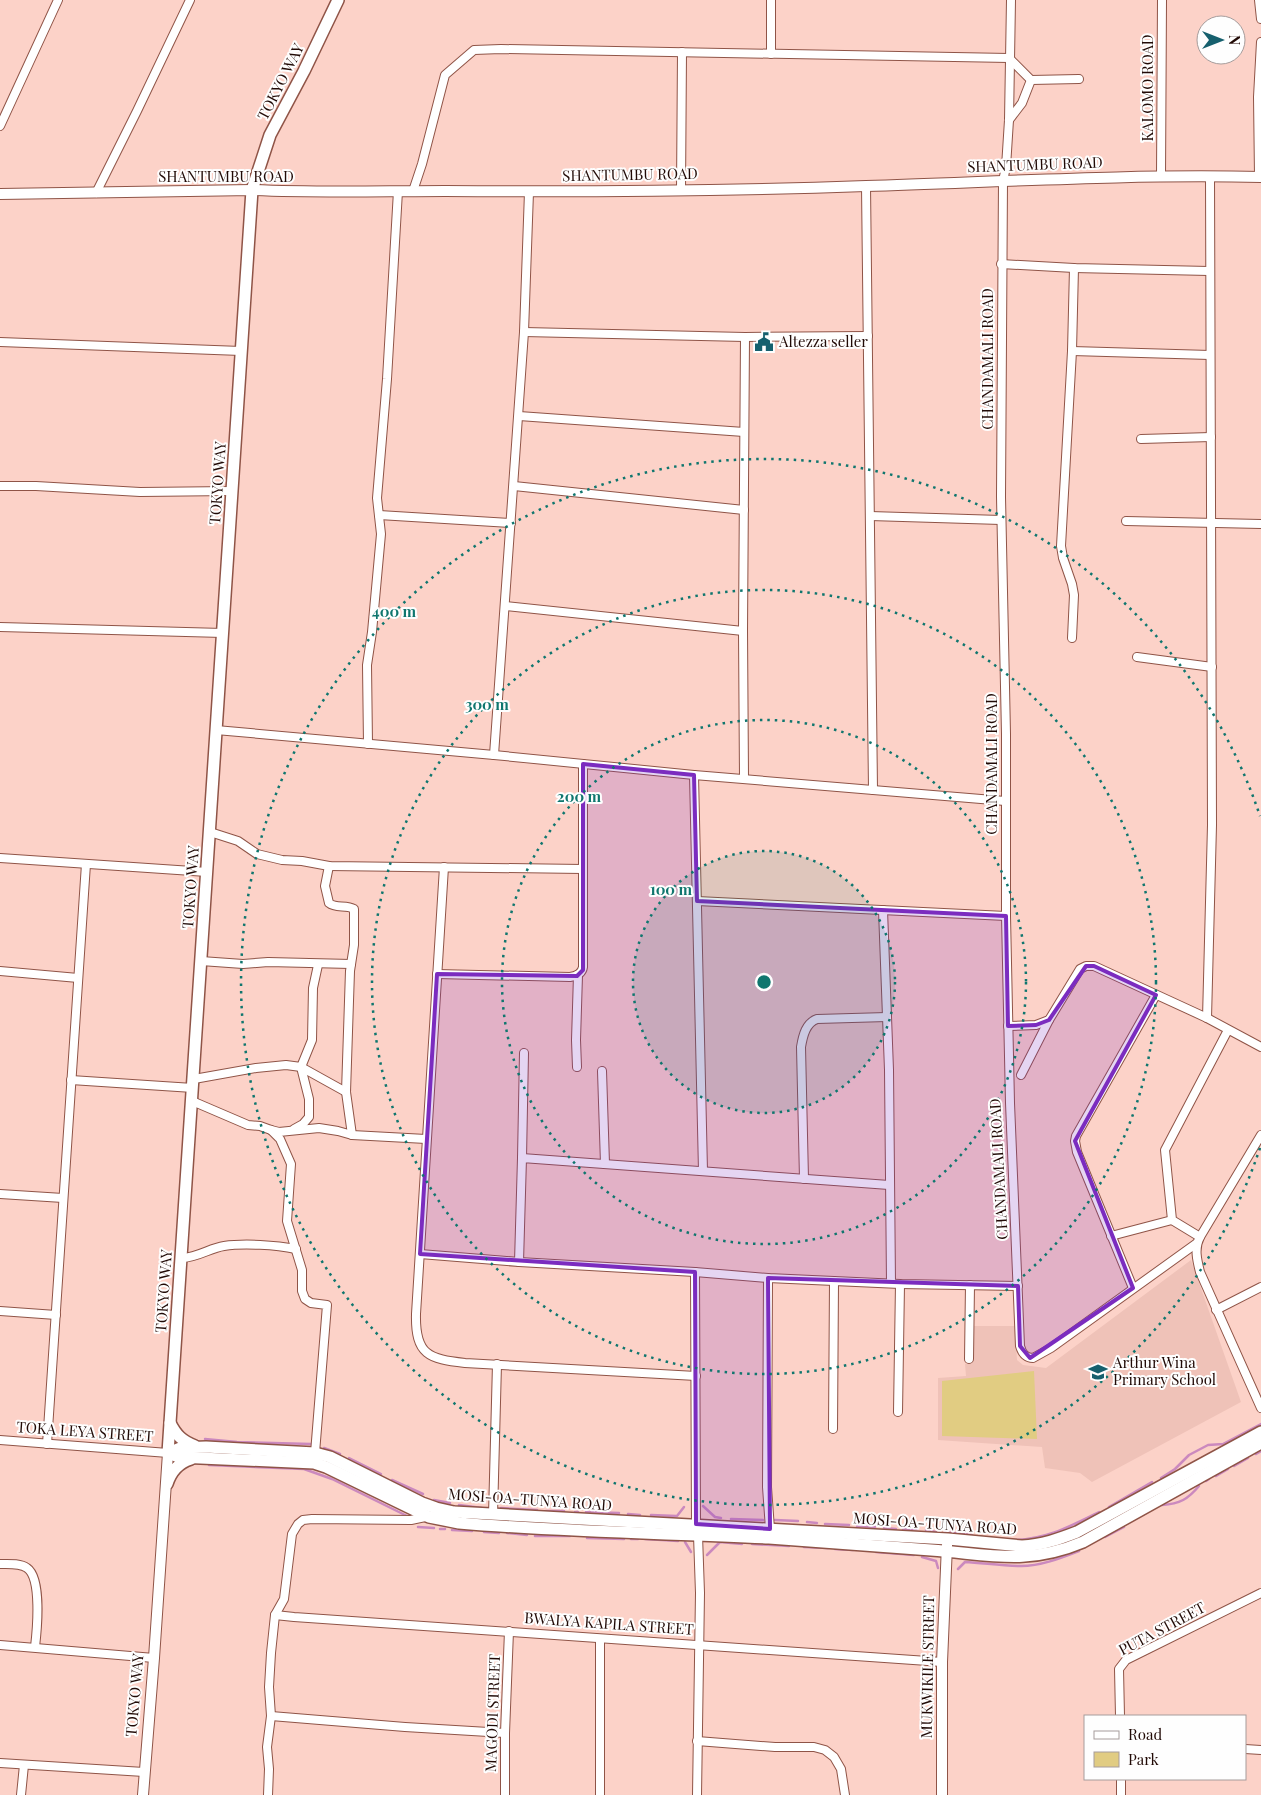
<svg xmlns="http://www.w3.org/2000/svg" width="1261" height="1795" viewBox="0 0 1261 1795" font-family="'Playfair Display',serif">
  <style>
    .built { fill: #efc2b8 }
    .green { fill: #e1cc82 }
    .lines { fill: none; stroke-linecap: round; stroke-linejoin: round }
    .stream { stroke: #cb89be; stroke-width: 2.5 }
    .minor-casing { stroke: #8f5447; stroke-width: 10 }
    .tertiary-casing { stroke: #8f5447; stroke-width: 12 }
    .secondary-casing { stroke: #8f5447; stroke-width: 14 }
    .minor { stroke: #fff; stroke-width: 8 }
    .tertiary { stroke: #fff; stroke-width: 10 }
    .secondary { stroke: #fff; stroke-width: 11 }
    .marked { fill: #7b2cbf; fill-opacity: 0.2; stroke: #7b2cbf; stroke-width: 4; stroke-linejoin: round }
    .ring { fill: none; stroke: #0f766e; stroke-width: 2.5; stroke-dasharray: 2.5 5 }
    .labels { text-anchor: middle; stroke-width: 4; stroke-linejoin: round; paint-order: stroke }
    .street-label { font-size: 15px; fill: #210a06; stroke: #fefefe }
    .poi-label { font-size: 15px; fill: #210a06; stroke: #fefefe; text-anchor: start }
    .centre { fill: #0f766e; stroke: #fefefe; stroke-width: 2.5 }
    .ring-label { font-size: 15px; text-anchor: middle; font-weight: bold; fill: #0f766e; stroke: #fefefe; stroke-width: 4; stroke-linejoin: round; paint-order: stroke }
  </style>
  <rect width="100%" height="100%" fill="#fcd2c8"/>
  <!-- built -->
  <path class="built" d="M1191,1260L1241,1402L1092,1482L1080,1473L1045,1468L1042,1447L938,1440V1378L966,1376L965,1364L973,1363V1326H1015L1017,1360L1023,1365L1046,1368Z"/>
  <!-- green -->
  <path class="green" d="M1034,1371L1037,1439L942,1436V1381Z"/>
  <g class="lines">
    <!-- stream -->
    <g class="stream">
      <path d="M205,1439L237,1442L311,1444"/>
      <path d="M324,1448L340,1454"/>
      <path d="M1256,1454L1261,1451"/>
      <path d="M349,1458L381,1474"/>
      <path d="M209,1465L304,1469L332,1479L407,1516"/>
      <path d="M1234,1466L1248,1458"/>
      <path d="M1216,1476L1228,1469"/>
      <path d="M1161,1478L1175,1469L1189,1455L1208,1445L1223,1444L1261,1424"/>
      <path d="M392,1480L423,1494"/>
      <path d="M1206,1481L1209,1479"/>
      <path d="M434,1500L450,1503"/>
      <path d="M459,1505L482,1508"/>
      <path d="M1162,1505C1180,1504 1188,1499 1199,1486"/>
      <path d="M703,1506L715,1517L721,1518"/>
      <path d="M1109,1507L1152,1482"/>
      <path d="M501,1508L537,1510"/>
      <path d="M546,1511H564"/>
      <path d="M575,1512H578"/>
      <path d="M586,1512L619,1513"/>
      <path d="M628,1514L640,1515"/>
      <path d="M651,1515L677,1516L684,1507"/>
      <path d="M731,1519L763,1520"/>
      <path d="M775,1520L798,1521"/>
      <path d="M807,1522L817,1523"/>
      <path d="M825,1524L849,1525"/>
      <path d="M857,1526L875,1527"/>
      <path d="M418,1527L434,1528"/>
      <path d="M884,1528L896,1529"/>
      <path d="M440,1529H445"/>
      <path d="M903,1529H917"/>
      <path d="M452,1530L472,1531"/>
      <path d="M926,1530L936,1532"/>
      <path d="M484,1532L499,1533"/>
      <path d="M945,1532L972,1535"/>
      <path d="M507,1533L527,1535"/>
      <path d="M535,1536H570"/>
      <path d="M1105,1537L1124,1527"/>
      <path d="M587,1538L624,1539"/>
      <path d="M631,1539H638"/>
      <path d="M645,1539L678,1541"/>
      <path d="M1011,1540C1045,1540 1069,1527 1099,1512"/>
      <path d="M685,1542L691,1552"/>
      <path d="M752,1544L789,1546"/>
      <path d="M804,1547L828,1548"/>
      <path d="M835,1549L853,1550"/>
      <path d="M876,1552L914,1555"/>
      <path d="M707,1555L720,1542L742,1544"/>
      <path d="M922,1557L936,1561L938,1568"/>
      <path d="M958,1569L965,1562C984,1563 1002,1566 1021,1566C1041,1566 1061,1558 1079,1551"/>
    </g>
    <!-- minor casing -->
    <g class="minor-casing">
      <g id="minor">
        <path d="M771,0V54"/>
        <path d="M1011,0L1009,120L1006,167L1003,181L1001,497L1006,734V916L1010,1103L1020,1346C1022,1353 1025,1358 1033,1358L1051,1348L1197,1243"/>
        <path d="M1259,0L1261,19"/>
        <path d="M1031,80L1079,79"/>
        <path d="M1009,120L1022,103L1031,80"/>
        <path d="M0,126L58,0"/>
        <path d="M1161,176L1162,0"/>
        <path d="M1259,176L1258,97L1261,42"/>
        <path d="M866,186L873,790"/>
        <path d="M681,190L682,52"/>
        <path d="M413,191L422,164L445,75L474,50L501,49L1009,58L1031,80"/>
        <path d="M96,193L137,111L190,0"/>
        <path d="M1001,264L1074,268L1209,271"/>
        <path d="M524,332L745,337L868,336"/>
        <path d="M0,342L241,351"/>
        <path d="M1072,351L1210,355"/>
        <path d="M519,416L744,432"/>
        <path d="M1141,439L1211,437"/>
        <path d="M0,486H36L140,492L232,491"/>
        <path d="M514,486L744,510"/>
        <path d="M379,515L511,523"/>
        <path d="M870,516L1001,520"/>
        <path d="M1126,521L1261,524"/>
        <path d="M505,606L743,631"/>
        <path d="M0,627L223,633"/>
        <path d="M1072,638L1074,595L1072,584L1063,558L1061,546L1072,351L1074,268"/>
        <path d="M1137,657L1212,667"/>
        <path d="M216,730L494,755L694,775L1005,801"/>
        <path d="M368,744L367,665L372,632L381,534L377,498L387,379L398,191"/>
        <path d="M494,755L524,332L529,192"/>
        <path d="M694,775L703,1171"/>
        <path d="M744,778L743,631L745,337"/>
        <path d="M210,832L238,841L257,854L282,860L302,861L329,866L583,869V764"/>
        <path d="M0,858L207,872"/>
        <path d="M329,866L325,886L329,903C336,909 346,904 354,909V945L350,971L346,1092L352,1135"/>
        <path d="M444,867L416,1314C415,1355 429,1359 465,1363L696,1376"/>
        <path d="M697,901L1006,916"/>
        <path d="M883,910L889,1070L891,1283"/>
        <path d="M201,961L243,964L268,962L351,964"/>
        <path d="M0,971L78,978"/>
        <path d="M437,974L570,977C576,976 582,974 583,967V869"/>
        <path d="M1207,1018L1212,825L1210,176"/>
        <path d="M1008,1026L1036,1025L1049,1020L1080,969L1086,966H1094L1207,1018L1261,1047"/>
        <path d="M577,1067L576,1040L578,975"/>
        <path d="M602,1071L605,1164"/>
        <path d="M1021,1075L1049,1020"/>
        <path d="M194,1079L256,1068L286,1065L301,1067L346,1092"/>
        <path d="M71,1080L193,1088"/>
        <path d="M192,1101L248,1125L260,1126L271,1130L279,1132L319,1128L338,1131L352,1135L426,1139"/>
        <path d="M294,1129L303,1124L309,1117V1099L301,1067L312,1040L313,988L318,965"/>
        <path d="M271,1130L280,1139L291,1164L287,1221L302,1270V1291L305,1299L311,1303L327,1305L315,1453"/>
        <path d="M1261,1135L1200,1237C1194,1248 1197,1260 1200,1272L1261,1408"/>
        <path d="M522,1158L524,1053"/>
        <path d="M804,1179L801,1047C803,1035 806,1023 817,1019L887,1017"/>
        <path d="M0,1194L63,1198"/>
        <path d="M1111,1236L1172,1220"/>
        <path d="M1200,1237L1172,1220L1165,1150L1228,1030"/>
        <path d="M420,1254L519,1262L695,1272L768,1278L900,1284L1018,1286"/>
        <path d="M182,1258C199,1257 210,1248 224,1246C244,1243 276,1245 296,1249"/>
        <path d="M519,1262L522,1158L889,1185"/>
        <path d="M695,1272L696,1524L698,1535L700,1593L697,1795"/>
        <path d="M768,1278L767,1487L770,1529"/>
        <path d="M1133,1288L1077,1152L1075,1141L1076,1136L1156,995"/>
        <path d="M1216,1310L1261,1287"/>
        <path d="M0,1311L56,1315"/>
        <path d="M969,1359L970,1285"/>
        <path d="M898,1412L900,1284"/>
        <path d="M833,1429L834,1281"/>
        <path d="M0,1440L168,1453"/>
        <path d="M47,1444L86,864"/>
        <path d="M493,1515L497,1364"/>
        <path d="M0,1564C8,1564 20,1563 27,1568C42,1578 37,1630 35,1647"/>
        <path d="M275,1615L294,1617C510,1631 726,1646 942,1662"/>
        <path d="M600,1639V1795"/>
        <path d="M0,1645L154,1658"/>
        <path d="M271,1716L405,1727L505,1733"/>
        <path d="M1120,1716L1119,1669L1126,1660L1261,1593"/>
        <path d="M697,1741L775,1747H814L825,1750L834,1757L841,1769L845,1795"/>
        <path d="M1245,1749L1261,1750"/>
        <path d="M0,1763L144,1772"/>
        <path d="M21,1795L24,1765"/>
        <path d="M268,1795L269,1769L267,1747L271,1716L269,1687L271,1653L275,1615L284,1599L292,1534L298,1524L303,1520L312,1519L411,1520L430,1516"/>
        <path d="M505,1795V1733L509,1631"/>
        <path d="M1121,1795V1779"/>
      </g>
    </g>
    <!-- tertiary casing -->
    <g class="tertiary-casing">
      <g id="tertiary">
        <path d="M0,194L252,190C317,193 381,191 445,191C585,192 726,191 866,186C998,182 1129,174 1261,177"/>
        <path d="M143,1795L154,1658L168,1453"/>
        <path d="M942,1795V1662L947,1545"/>
      </g>
    </g>
    <!-- secondary casing -->
    <g class="secondary-casing">
      <g id="secondary">
        <path d="M170,1423C176,1435 182,1441 195,1446"/>
        <path d="M168,1453L252,190L270,135L304,71L338,0"/>
        <path d="M168,1453L178,1457L314,1463L326,1467L429,1517L459,1523C562,1532 665,1533 769,1538C823,1542 877,1546 931,1550C989,1554 1026,1566 1083,1542L1261,1443"/>
        <path d="M168,1453L180,1448L206,1447L315,1453L330,1457L422,1503L436,1508L454,1512L948,1539L1022,1546C1042,1545 1059,1539 1077,1532L1261,1432"/>
        <path d="M167,1484C171,1471 178,1463 191,1459"/>
      </g>
    </g>
    <!-- minor -->
    <use href="#minor" class="minor"/>
    <!-- tertiary -->
    <use href="#tertiary" class="tertiary"/>
    <!-- secondary -->
    <use href="#secondary" class="secondary"/>
  </g>
  <!-- marked area -->
  <path class="marked" d="M583,764L694,775L697,901L1006,916L1008,1026L1036,1025L1049,1020L1086,966H1094L1156,995L1075,1141L1133,1288L1030,1358L1020,1346L1018,1286L768,1278L770,1529L696,1524L695,1272L420,1254L437,974L577,976L583,970Z"/>
  <!-- distance rings -->
  <circle cx="764" cy="982" r="131" fill="#0f766e" fill-opacity=".12"/>
  <g class="ring">
    <circle cx="764" cy="982" r="131"/>
    <circle cx="764" cy="982" r="262"/>
    <circle cx="764" cy="982" r="392"/>
    <path d="M1260 1148A523 523 0 1 1 1260 816"/>
  </g>
  <!-- icons -->
  <defs>
    <g id="civic-bare" transform="scale(1.5)"><path d="M-.6-6.5H3V-4.5H.6V-3L4-1V1h2V6H-6V1h2V-1L-.6-3ZM-1.2 2.5V6h2.4V2.5Z" fill="#16606e" stroke="#fefefe" stroke-width="2.5" paint-order="stroke"/></g>
    <g id="school-bare" transform="scale(1.5)"><path d="M0-5L7-2L0 1L-7-2ZM-4 1L0 2.5L4 1V4Q0 6-4 4Z" fill="#16606e" stroke="#fefefe" stroke-width="2.5" paint-order="stroke"/></g>
  </defs>
  <g fill-rule="evenodd">
    <use href="#civic-bare" x="764" y="342"/>
    <use href="#school-bare" x="1098" y="1372"/>
  </g>
  <g class="labels">
    <!-- street labels -->
    <g class="street-label">
      <text transform="translate(281 82) rotate(-63)" y="5">TOKYO WAY</text>
      <text transform="translate(1148 88) rotate(-90)" y="5">KALOMO ROAD</text>
      <text transform="translate(1035 165) rotate(-2)" y="5">SHANTUMBU ROAD</text>
      <text transform="translate(630 175) rotate(-1)" y="5">SHANTUMBU ROAD</text>
      <text x="226" y="182">SHANTUMBU ROAD</text>
      <text transform="translate(988 359) rotate(-90)" y="5">CHANDAMALI ROAD</text>
      <text transform="translate(218 483) rotate(-86)" y="5">TOKYO WAY</text>
      <text transform="translate(992 764) rotate(-90)" y="5">CHANDAMALI ROAD</text>
      <text transform="translate(191 887) rotate(-86)" y="5">TOKYO WAY</text>
      <text transform="translate(999 1169) rotate(-93)" y="5">CHANDAMALI ROAD</text>
      <text transform="translate(164 1291) rotate(-86)" y="5">TOKYO WAY</text>
      <text transform="translate(85 1432) rotate(4)" y="5">TOKA LEYA STREET</text>
      <text transform="translate(530 1500) rotate(4)" y="5">MOSI-OA-TUNYA ROAD</text>
      <text transform="translate(935 1524) rotate(4)" y="5">MOSI-OA-TUNYA ROAD</text>
      <text transform="translate(609 1624) rotate(4)" y="5">BWALYA KAPILA STREET</text>
      <text transform="translate(1162 1629) rotate(-28)" y="5">PUTA STREET</text>
      <text transform="translate(928 1667) rotate(-89)" y="5">MUKWIKILE STREET</text>
      <text transform="translate(135 1695) rotate(-85)" y="5">TOKYO WAY</text>
      <text transform="translate(493 1713) rotate(-88)" y="5">MAGODI STREET</text>
    </g>
    <!-- poi labels -->
    <g class="poi-label">
      <text x="779" y="347">Altezza seller</text>
      <text x="1113" y="1368">Arthur Wina<tspan x="1113" dy="17">Primary School</tspan></text>
    </g>
  </g>
  <circle cx="764" cy="982" r="8" class="centre"/>
  <g class="ring-label">
    <text x="394" y="617">400 m</text>
    <text x="487" y="710">300 m</text>
    <text x="579" y="802">200 m</text>
    <text x="671" y="895">100 m</text>
  </g>
  <!-- legend -->
  <rect x="1084" y="1715" width="162" height="65" fill="#fefefe" stroke="#a69c9b"/>
  <rect x="1094" y="1731" width="25" height="8" fill="#ffffff" stroke="#a69c9b"/>
  <text x="1128" y="1740" font-size="15" fill="#210a06">Road</text>
  <rect x="1094" y="1752" width="25" height="15" fill="#e1cc82" stroke="#a69c9b"/>
  <text x="1128" y="1765" font-size="15" fill="#210a06">Park</text>
  <!-- north arrow -->
  <g transform="translate(1221 40) rotate(90)"><circle r="24" fill="#fefefe" stroke="#a69c9b"/>
  <path d="M0-4L9 19L0 12L-9 19Z" fill="#16606e"/>
  <text y="-8" font-size="14" font-weight="bold" text-anchor="middle" fill="#210a06">N</text>
  </g>
</svg>
